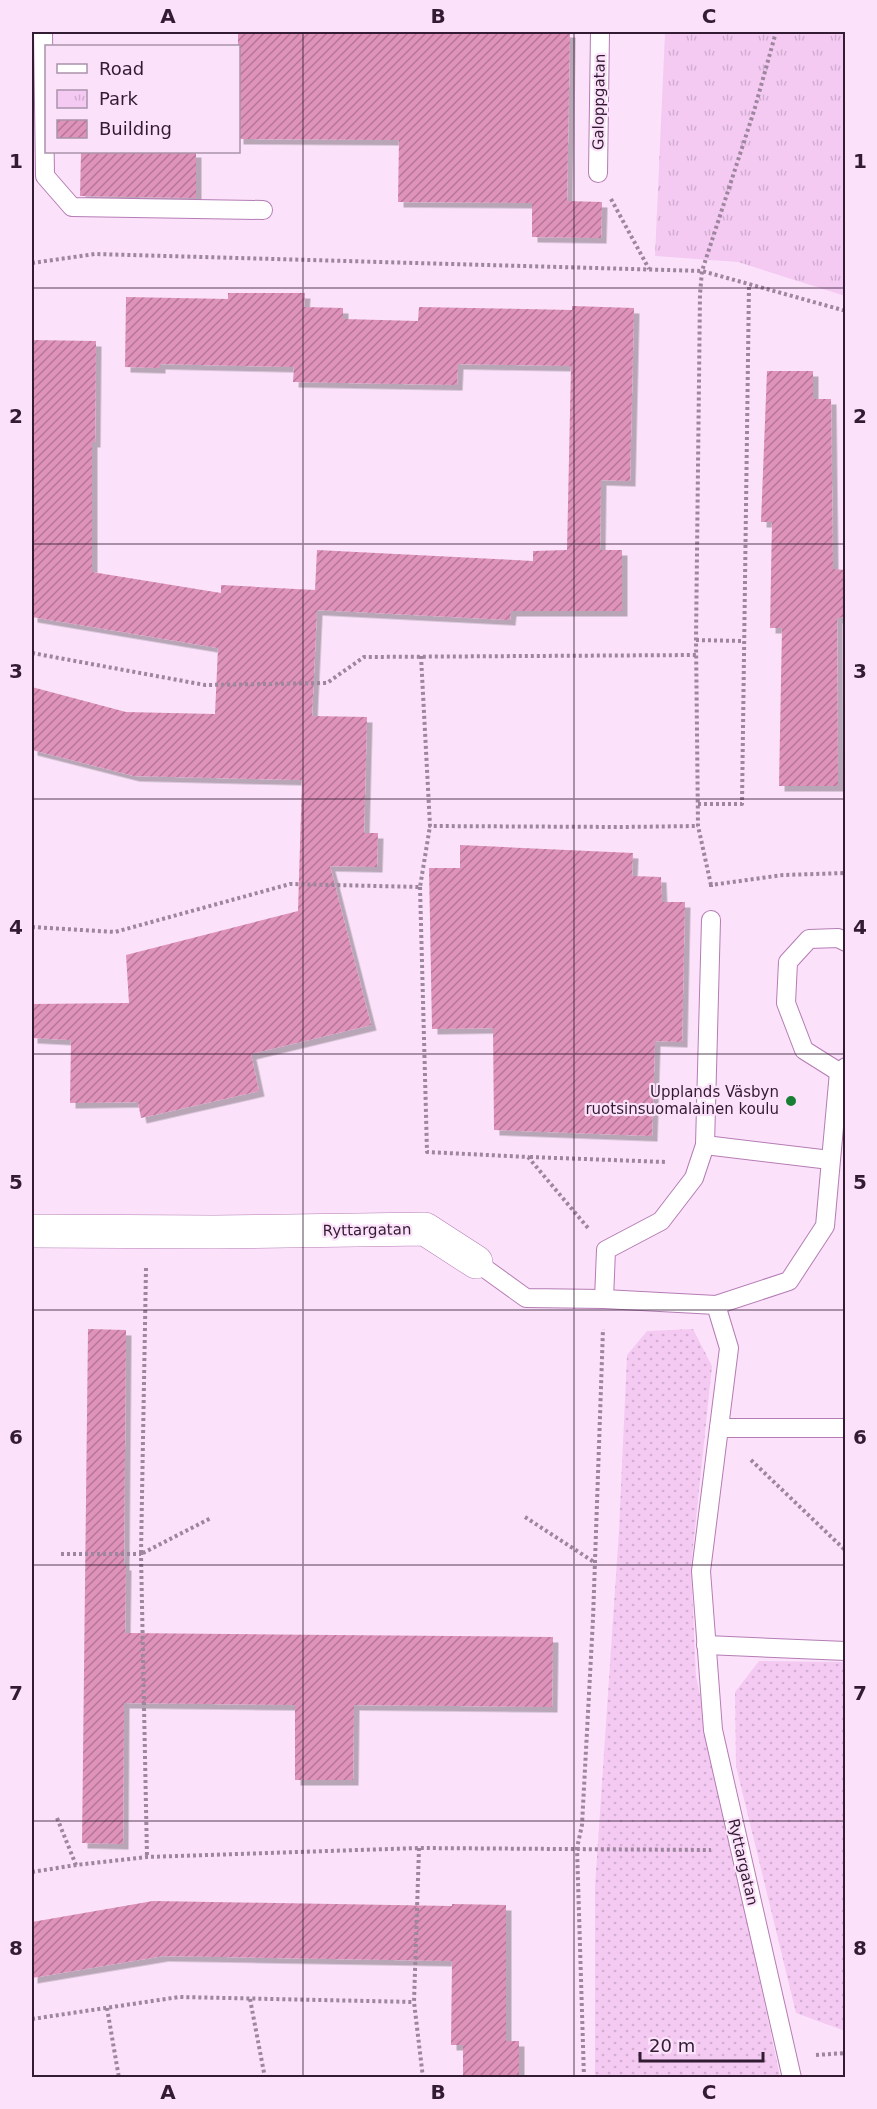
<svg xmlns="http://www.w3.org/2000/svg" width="877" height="2109" viewBox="0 0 877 2109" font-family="'DejaVu Sans',sans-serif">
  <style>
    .grass { fill: url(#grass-dots) }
    .park { fill: url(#park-tufts) }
    .building { fill: url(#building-hatch); filter: url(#shadow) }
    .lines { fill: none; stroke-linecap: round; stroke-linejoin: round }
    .service-casing { stroke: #b57cb4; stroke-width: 20 }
    .minor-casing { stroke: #b57cb4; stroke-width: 34 }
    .path { stroke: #9e869e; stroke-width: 4; stroke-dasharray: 3 3; stroke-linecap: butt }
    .service { stroke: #fff; stroke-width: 18 }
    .minor { stroke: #fff; stroke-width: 33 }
    .grid { fill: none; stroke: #331c33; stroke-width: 1.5; stroke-opacity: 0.55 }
    .poi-dot { fill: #177f33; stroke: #fbe2fa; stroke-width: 2 }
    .labels { text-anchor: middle; stroke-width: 4.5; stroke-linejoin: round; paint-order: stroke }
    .street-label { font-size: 15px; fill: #331c33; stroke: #fbe2fa }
    .poi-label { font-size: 15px; fill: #331c33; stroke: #fbe2fa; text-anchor: end }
    .neatline { fill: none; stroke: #331c33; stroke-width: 2 }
    .grid-label { font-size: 20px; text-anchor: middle; font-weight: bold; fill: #331c33 }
  </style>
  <defs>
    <pattern id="grass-dots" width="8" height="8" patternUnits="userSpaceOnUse" patternTransform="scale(1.5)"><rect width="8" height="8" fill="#f4caf3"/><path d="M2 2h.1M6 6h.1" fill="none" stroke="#d2add1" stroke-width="1.8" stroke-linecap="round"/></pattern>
    <pattern id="park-tufts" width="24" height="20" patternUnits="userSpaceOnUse" patternTransform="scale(1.5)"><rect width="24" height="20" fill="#f4caf3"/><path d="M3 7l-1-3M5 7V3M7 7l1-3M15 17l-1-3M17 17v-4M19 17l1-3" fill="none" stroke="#d2add1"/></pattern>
    <pattern id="building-hatch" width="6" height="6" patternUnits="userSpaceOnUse" patternTransform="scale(1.5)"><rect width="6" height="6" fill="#df93ba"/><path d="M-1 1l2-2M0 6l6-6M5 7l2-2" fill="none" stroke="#b57798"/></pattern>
    <filter id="shadow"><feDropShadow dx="5.5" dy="5.5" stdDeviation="0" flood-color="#0004"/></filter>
  </defs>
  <rect width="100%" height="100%" fill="#fbe2fa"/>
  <!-- grass -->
  <g class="grass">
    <path d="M693,1329L712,1366L691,1567L696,1676L780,2077L595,2078V1886L619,1530L627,1355L647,1331Z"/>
    <path d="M759,1661L845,1662V2031L796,2013L736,1766L735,1692Z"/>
  </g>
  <!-- park -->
  <path class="park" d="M665,32H845V296L738,262L655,256Z"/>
  <!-- building -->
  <g class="building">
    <path d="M238,32H570L567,201L602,202L601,238L532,237V203L398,202L399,140L238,139Z"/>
    <path d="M81,152H196V198L80,196Z"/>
    <path d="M228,293H305L304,307L343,308V319L418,321L419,307L572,310V306L634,308L630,481L601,480L600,550H622V611H511L510,620L317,610L312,716L367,717L364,833H378L377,867L330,866L371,1025L251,1054L259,1091L141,1118L138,1102L70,1103L71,1040L32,1038V1004L129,1003L126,955L298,911L302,780L134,776L32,750V687L126,712L215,714L218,648L32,617V340L96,341L95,442H92V572L221,593V585L315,590L317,550L533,561V551L567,550L571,366L458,364L457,385L293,382L294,367L160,364V368L125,367L126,297L228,299Z"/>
    <path d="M767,371H813V399H831L833,569L846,570V617L837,618L838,786H779L782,628H770L772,522H761Z"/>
    <path d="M460,845L633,853L632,876L661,877L662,902H685L682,1042L655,1041L652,1136L494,1130L493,1028L432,1029L429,868H460Z"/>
    <path d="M88,1329L126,1330L124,1565H126L125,1633L553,1637L552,1707L354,1705L353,1780H295V1705L124,1703L123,1844L82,1843Z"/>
    <path d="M153,1901L452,1906V1904L506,1905V2041H519V2078H463V2045H451L452,1961L163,1956L32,1978V1922Z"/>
  </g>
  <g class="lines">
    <!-- service casing -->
    <g class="service-casing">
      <g id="service">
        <path d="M43,32L45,176L72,207L263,210"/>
        <path d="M598,173L600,32"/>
        <path d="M839,1072L804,1050L786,1003L788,962L809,939L838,938L846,942"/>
        <path d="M705,1145L830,1160"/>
        <path d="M476,1262L526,1298L604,1299L716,1305L729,1348L701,1571L713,1730L792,2078"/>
        <path d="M604,1299L606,1250L661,1221L694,1178L705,1145L711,920"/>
        <path d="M716,1305L789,1281L825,1226L839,1072L846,1067"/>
        <path d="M719,1428H846"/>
        <path d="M706,1645L846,1651"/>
      </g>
    </g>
    <!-- minor casing -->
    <g class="minor-casing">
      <path id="minor" d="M32,1231L214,1232L425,1229L476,1262"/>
    </g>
    <!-- path -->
    <g class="path">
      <path d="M611,199L649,269"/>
      <path d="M32,263L95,254L702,271L846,311"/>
      <path d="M696,640L743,641"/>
      <path d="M32,653L205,685L327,683L364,657L697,655"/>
      <path d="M421,656L430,826L621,827L698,826"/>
      <path d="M698,804H742L749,284"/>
      <path d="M711,885L698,826L696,640L700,294L702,271L754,111L776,32"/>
      <path d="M420,887L427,1152L528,1157L588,1228"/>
      <path d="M711,887V885L783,875L846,873"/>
      <path d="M32,927L115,932L290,884L420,887L430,826"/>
      <path d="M530,1157L666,1162"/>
      <path d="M146,1268L141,1554L211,1518"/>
      <path d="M751,1460L846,1551"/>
      <path d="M525,1517L594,1562"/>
      <path d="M61,1554H141L147,1857"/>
      <path d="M57,1818L76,1865"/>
      <path d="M419,1848L414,2002L423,2078"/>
      <path d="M32,1872L76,1865L147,1857L419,1848L711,1850"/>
      <path d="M250,1999L265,2078"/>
      <path d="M107,2008L119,2078"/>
      <path d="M32,2019L179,1997L414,2002"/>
      <path d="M816,2055L846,2053"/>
      <path d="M584,2078L577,1848L582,1825L593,1619L603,1329"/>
    </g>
    <!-- service -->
    <use href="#service" class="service"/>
    <!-- minor -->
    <use href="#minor" class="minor"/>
  </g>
  <!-- grid -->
  <path class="grid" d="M303,32V2078M574,32V2078M32,288H846M32,544H846M32,799H846M32,1054H846M32,1310H846M32,1565H846M32,1821H846"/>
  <!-- markers -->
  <circle class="poi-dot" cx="791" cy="1101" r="6"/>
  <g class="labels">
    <!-- street labels -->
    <g class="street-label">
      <text transform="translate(599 102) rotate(-89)" y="5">Galoppgatan</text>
      <text transform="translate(367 1230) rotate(-1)" y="5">Ryttargatan</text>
      <text transform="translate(743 1862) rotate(77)" y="5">Ryttargatan</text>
    </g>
    <!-- poi labels -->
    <g class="poi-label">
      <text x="779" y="1097">Upplands Väsbyn<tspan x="779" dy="17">ruotsinsuomalainen koulu</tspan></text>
    </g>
  </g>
  <!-- border -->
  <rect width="877" height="2109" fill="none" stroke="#fbe2fa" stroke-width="66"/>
  <!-- legend -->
  <rect x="45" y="45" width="195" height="108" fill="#fbe2fa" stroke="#ab93aa" stroke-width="1.5"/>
  <rect x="57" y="64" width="30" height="9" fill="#ffffff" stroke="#ab93aa" stroke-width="1.5"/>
  <text x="99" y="75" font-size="18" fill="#331c33">Road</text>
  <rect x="57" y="90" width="30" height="18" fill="url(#park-tufts)" stroke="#ab93aa" stroke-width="1.5"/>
  <text x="99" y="105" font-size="18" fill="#331c33">Park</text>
  <rect x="57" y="120" width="30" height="18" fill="url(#building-hatch)" stroke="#ab93aa" stroke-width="1.5"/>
  <text x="99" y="135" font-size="18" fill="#331c33">Building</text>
  <!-- scale -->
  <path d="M640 2052v9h123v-9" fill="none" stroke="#331c33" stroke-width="3"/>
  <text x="649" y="2052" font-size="18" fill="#331c33" stroke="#fbe2fa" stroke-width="4.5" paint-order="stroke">20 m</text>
  <rect x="33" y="33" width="811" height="2043" class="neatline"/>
  <g class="grid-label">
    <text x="168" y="23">A</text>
    <text x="438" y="23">B</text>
    <text x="709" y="23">C</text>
    <text x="16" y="168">1</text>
    <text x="860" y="168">1</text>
    <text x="16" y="423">2</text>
    <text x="860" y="423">2</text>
    <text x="16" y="678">3</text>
    <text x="860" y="678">3</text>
    <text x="16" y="934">4</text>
    <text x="860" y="934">4</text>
    <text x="16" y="1189">5</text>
    <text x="860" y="1189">5</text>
    <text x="16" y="1444">6</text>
    <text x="860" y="1444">6</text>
    <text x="16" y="1700">7</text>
    <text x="860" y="1700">7</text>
    <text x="16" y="1955">8</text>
    <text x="860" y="1955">8</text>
    <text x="168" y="2099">A</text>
    <text x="438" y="2099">B</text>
    <text x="709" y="2099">C</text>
  </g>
</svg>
